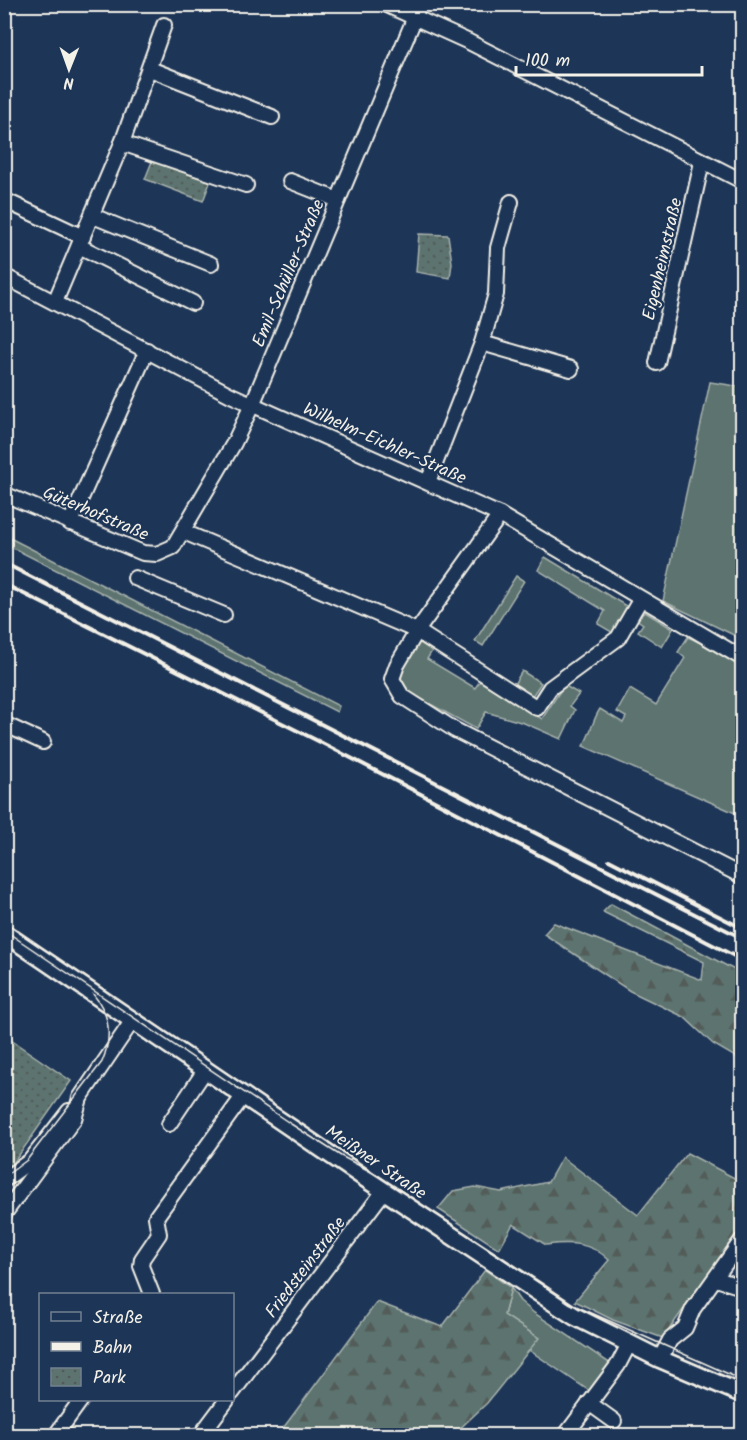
<svg xmlns="http://www.w3.org/2000/svg" width="747" height="1440" viewBox="0 0 747 1440" font-family="Kalam,sans-serif">
  <style>
    .grass { fill: #5c736f; stroke: #a8b2ac; stroke-width: 1.5 }
    .forest { fill: url(#forest-firs); stroke: #a8b2ac; stroke-width: 1.5 }
    .park { fill: url(#park-dots); stroke: #a8b2ac; stroke-width: 1.5 }
    .lines { fill: none; stroke-linecap: round; stroke-linejoin: round }
    .minor-casing { stroke: #f4f1e8; stroke-width: 18 }
    .major-casing { stroke: #f4f1e8; stroke-width: 21 }
    .minor { stroke: #1d3557; stroke-width: 14 }
    .major { stroke: #1d3557; stroke-width: 16 }
    .tram { stroke: #f4f1e8; stroke-width: 1.5 }
    .rail { stroke: #f4f1e8; stroke-width: 4 }
    .labels { text-anchor: middle; stroke-width: 4.5; stroke-linejoin: round; paint-order: stroke }
    .street-label { font-size: 18px; fill: #f4f1e8; stroke: #1d3557 }
  </style>
  <defs>
    <pattern id="forest-firs" width="22" height="20" patternUnits="userSpaceOnUse" patternTransform="scale(1.5)"><rect width="22" height="20" fill="#5c736f"/><path d="M5 1l3.5 6h-7zM16 11l3.5 6h-7z" fill="#525b58"/></pattern>
    <pattern id="park-dots" width="8" height="8" patternUnits="userSpaceOnUse" patternTransform="scale(1.5)"><rect width="8" height="8" fill="#5c736f"/><path d="M2 2h.1M6 6h.1" fill="none" stroke="#525b58" stroke-width="1.8" stroke-linecap="round"/></pattern>
  </defs>
  <rect width="100%" height="100%" fill="#1d3557"/>
  <filter id="ink" filterUnits="userSpaceOnUse"><feTurbulence type="fractalNoise" baseFrequency=".0167" numOctaves="2"/><feDisplacementMap in="SourceGraphic" scale="12" xChannelSelector="R" yChannelSelector="G"/><feConvolveMatrix kernelMatrix="1 2 1 2 8 2 1 2 1" color-interpolation-filters="sRGB"/></filter>
  <g filter="url(#ink)">
    <!-- grass -->
    <g class="grass">
      <path d="M710,382L742,387V639L663,601Z"/>
      <path d="M4,535L339,706L337,712L5,544Z"/>
      <path d="M545,557L631,609L615,634L598,624L605,611L538,570Z"/>
      <path d="M516,576L524,581L483,646L475,641Z"/>
      <path d="M645,612L673,629L662,647L638,631L643,624L636,619Z"/>
      <path d="M688,637L742,663V816L583,746C591,734 592,721 600,709L623,723L626,717L617,712L630,689L656,705L685,658L678,652Z"/>
      <path d="M417,641L432,651L427,659L475,688L480,681L542,719L564,685L579,694L570,706L575,710L561,739L524,723L486,712L476,729L401,688L396,679Z"/>
      <path d="M522,671L541,683L532,696L513,686Z"/>
      <path d="M511,1288L520,1301L534,1313L611,1364L591,1392L529,1350L538,1338L504,1315Z"/>
    </g>
    <!-- forest -->
    <g class="forest">
      <path d="M611,904L742,974V1061L713,1044L684,1017L630,991L544,934L554,923L702,980L704,962L603,912Z"/>
      <path d="M687,1153L742,1182V1227L663,1338L613,1320L575,1301L609,1260C591,1242 570,1242 546,1245L513,1224L499,1249L438,1209L453,1191L475,1187L501,1192L548,1182L562,1157L638,1215Z"/>
      <path d="M485,1270L511,1288L504,1315L539,1338L487,1403L453,1435H278L377,1302L442,1327Z"/>
    </g>
    <!-- park -->
    <g class="park">
      <path d="M153,159L211,180L203,201L145,179Z"/>
      <path d="M419,234L448,235L452,263L450,278L416,272Z"/>
      <path d="M5,1036L71,1081L12,1165L5,1168Z"/>
    </g>
    <g class="lines">
      <!-- minor casing -->
      <g class="minor-casing">
        <g id="minor">
          <path d="M385,4L469,42L742,181"/>
          <path d="M150,69L272,117"/>
          <path d="M122,143L246,185"/>
          <path d="M290,181L338,200"/>
          <path d="M4,200L83,237"/>
          <path d="M93,216L211,264"/>
          <path d="M79,246L193,303"/>
          <path d="M4,276L231,395L500,515L742,658"/>
          <path d="M55,302L122,143L164,25"/>
          <path d="M482,343L571,369"/>
          <path d="M657,363L702,162"/>
          <path d="M428,482L482,343L496,294L498,248L511,202"/>
          <path d="M4,494L143,553L157,554L173,547L234,443L252,405L415,17L418,4"/>
          <path d="M500,515L417,631L397,665L392,679L402,696L455,730L742,876"/>
          <path d="M70,523L147,350"/>
          <path d="M184,532L417,631L537,708L550,688L618,638L640,600"/>
          <path d="M135,578L224,615"/>
          <path d="M4,724L43,742"/>
          <path d="M169,1124L206,1069"/>
          <path d="M4,1180L30,1161L69,1111"/>
          <path d="M4,1214L74,1119L80,1098L133,1020"/>
          <path d="M716,1279L742,1287"/>
          <path d="M152,1294L141,1266L142,1259L159,1234L156,1217L244,1095"/>
          <path d="M660,1359L670,1340L685,1328L693,1309L742,1240"/>
          <path d="M232,1393L384,1191"/>
          <path d="M589,1403L614,1421"/>
          <path d="M55,1436L81,1400"/>
          <path d="M200,1436L227,1400"/>
          <path d="M565,1436L618,1365L629,1344"/>
        </g>
      </g>
      <!-- major casing -->
      <g class="major-casing">
        <path id="major" d="M4,933L369,1181L574,1316L660,1359L742,1394"/>
      </g>
      <!-- minor -->
      <use href="#minor" class="minor"/>
      <!-- major -->
      <use href="#major" class="major"/>
      <!-- tram -->
      <g class="tram">
        <path d="M4,930L291,1124L341,1156L379,1176L569,1303L742,1380"/>
        <path d="M4,1177L27,1160L102,1062C112,1038 111,1015 93,994"/>
      </g>
      <!-- rail -->
      <g class="rail">
        <path d="M4,563L742,938"/>
        <path d="M4,584L322,743L742,960"/>
        <path d="M609,860L742,928"/>
      </g>
    </g>
  </g>
  <g class="labels">
    <!-- street labels -->
    <g class="street-label">
      <text transform="translate(662 259) rotate(-77)" y="6">Eigenheimstraße</text>
      <text transform="translate(288 273) rotate(-67)" y="6">Emil-Schüller-Straße</text>
      <text transform="translate(385 443) rotate(24)" y="6">Wilhelm-Eichler-Straße</text>
      <text transform="translate(96 513) rotate(23)" y="6">Güterhofstraße</text>
      <text transform="translate(376 1162) rotate(34)" y="6">Meißner Straße</text>
      <text transform="translate(305 1267) rotate(-53)" y="6">Friedsteinstraße</text>
    </g>
  </g>
  <!-- margin -->
  <rect width="747" height="1440" fill="none" stroke="#1d3557" stroke-width="24"/>
  <rect x="12" y="12" width="723" height="1416" fill="none" stroke="#f4f1e8" stroke-width="2" filter="url(#ink)"/>
  <!-- legend -->
  <rect x="39" y="1293" width="195" height="108" fill="#1d3557" stroke="#738091" stroke-width="1.5"/>
  <rect x="51" y="1312" width="30" height="9" fill="#1d3557" stroke="#738091" stroke-width="1.5"/>
  <text x="93" y="1323" font-size="18" fill="#f4f1e8">Straße</text>
  <rect x="51" y="1342" width="30" height="9" fill="#f4f1e8" stroke="#738091" stroke-width="1.5"/>
  <text x="93" y="1353" font-size="18" fill="#f4f1e8">Bahn</text>
  <rect x="51" y="1368" width="30" height="18" fill="url(#park-dots)" stroke="#738091" stroke-width="1.5"/>
  <text x="93" y="1383" font-size="18" fill="#f4f1e8">Park</text>
  <!-- north arrow -->
  <g transform="translate(69 69) rotate(181)" stroke="#1d3557" stroke-width="4.5" paint-order="stroke">
  <path d="M0-4.5L10 22L0 15L-10 22Z" fill="#f4f1e8"/>
  <text y="-9" font-size="16" font-weight="bold" text-anchor="middle" fill="#f4f1e8">N</text>
  </g>
  <!-- scale -->
  <path d="M516 66v9h186v-9" fill="none" stroke="#f4f1e8" stroke-width="3"/>
  <text x="525" y="66" font-size="18" fill="#f4f1e8" stroke="#1d3557" stroke-width="4.5" paint-order="stroke">100 m</text>
</svg>
